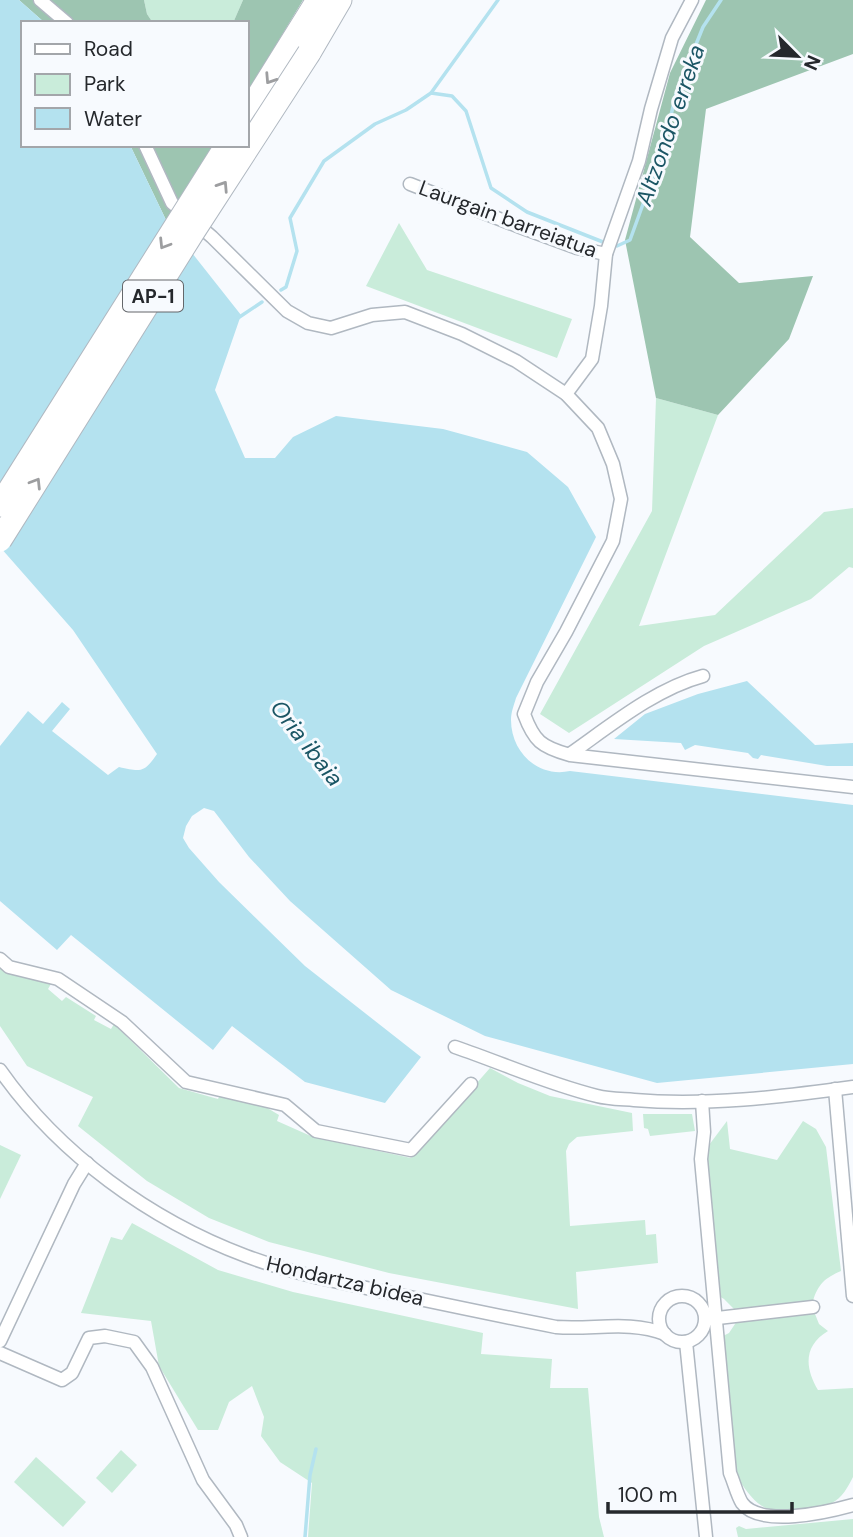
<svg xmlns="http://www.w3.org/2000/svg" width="853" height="1537" viewBox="0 0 853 1537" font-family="'DM Sans',sans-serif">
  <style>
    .green { fill: #c9ecda }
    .forest { fill: #9dc5b1 }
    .water { fill: #b4e2ef }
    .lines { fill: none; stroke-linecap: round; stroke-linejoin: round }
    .stream { stroke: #b4e2ef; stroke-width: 3.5 }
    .street-casing { stroke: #b0b8c1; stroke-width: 15 }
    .highway-casing { stroke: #b0b8c1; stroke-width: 25 }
    .street { stroke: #fff; stroke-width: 12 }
    .highway { stroke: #fff; stroke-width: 23 }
    .highway-bridge-casing { stroke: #b0b8c1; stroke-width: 25; stroke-linecap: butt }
    .highway-bridge { stroke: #fff; stroke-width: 23 }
    .oneway { stroke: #9d9ea0 }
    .labels { text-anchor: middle; stroke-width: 6; stroke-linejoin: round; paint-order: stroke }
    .shield { fill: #f7fafe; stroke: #64676b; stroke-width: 2 }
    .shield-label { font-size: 19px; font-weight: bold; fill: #25282c }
    .street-label { font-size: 21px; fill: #25282c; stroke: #f7fafe }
    .water-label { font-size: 23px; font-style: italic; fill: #1b5665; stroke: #f7fafe }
  </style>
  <rect width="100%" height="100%" fill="#f7fafe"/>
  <!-- green -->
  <g class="green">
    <path d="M144,0H243L233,23H153L147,14Z"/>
    <path d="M399,223L427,270L572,319L557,358L366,286Z"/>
    <path d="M656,398L718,415L639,626L715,615L824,512L853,508V568L849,567L811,599L704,646L569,733L540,714L652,511Z"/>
    <path d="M0,967L2,969L51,984L48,989L62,1001L66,997L96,1016L94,1020L111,1029L114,1024L179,1088L218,1099L221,1093L264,1106L279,1115L277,1121L313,1137L411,1158L490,1068L518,1083L550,1096L632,1113L633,1131L577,1137L569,1144L566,1151L570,1226L645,1220L646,1235L656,1234L658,1263L576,1272L578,1309L389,1273L269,1242L209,1218L147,1181L78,1126L93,1097L27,1066L0,1026Z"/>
    <path d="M643,1114H692L695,1131L650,1136L648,1129L644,1128Z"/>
    <path d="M727,1121L730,1149L777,1160L803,1121L816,1129L826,1147L841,1271C825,1278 818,1284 813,1301L734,1309L724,1299L717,1295L707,1155L709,1145Z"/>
    <path d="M0,1145L21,1155L0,1199Z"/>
    <path d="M132,1223L218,1270L293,1292L483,1333L481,1354L552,1359L550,1388H588L599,1517L604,1537H308L312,1483L280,1462L261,1436L264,1417L252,1386L229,1402L218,1430H198L159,1366L151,1321L81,1313L111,1237L122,1240Z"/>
    <path d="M815,1314L819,1324L828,1331C803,1346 805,1368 818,1390L853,1388V1477C848,1487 842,1498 832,1503C814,1515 781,1518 762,1506C751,1499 744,1487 736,1476L721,1337L729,1333L737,1321Z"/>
    <path d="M121,1450L137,1465L112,1493L96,1478Z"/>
    <path d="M36,1457L86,1502L63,1527L14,1482Z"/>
    <path d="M853,1519V1537H738L736,1528L739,1526L746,1529Z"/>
  </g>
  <!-- forest -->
  <g class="forest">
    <path d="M19,0H144L147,14L153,23H45Z"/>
    <path d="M243,0H303L247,93V23H233Z"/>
    <path d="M706,0H853V54L706,109L690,237L739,283L813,276L789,339L718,415L656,398L625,240L670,73Z"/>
    <path d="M130,145H214L166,220Z"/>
  </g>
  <!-- water -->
  <g class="water">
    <path d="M0,0H19L45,23H23V145H130L166,220L241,315L215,390L245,458H275L293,437L336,416L443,429L527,452L568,487L596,537L516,698C514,705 511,712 511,720C511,752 538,778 570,771L853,805V1064L657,1083L485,1036L391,990L290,901L249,857L214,811L204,808L192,816L186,826L183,838L189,848L219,882L305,966L421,1057L385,1103L305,1082L232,1026L213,1050L71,935L57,950L0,901V746L28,711L43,724L62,702L70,709L52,731L108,775L119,767C141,772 144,773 157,754L73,630L0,547Z"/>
    <path d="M747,681L815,745L853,743V766H827L761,755L758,759L753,758L748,753L695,745L685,750L681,743L614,739L645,714L698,694Z"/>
  </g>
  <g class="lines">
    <!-- stream -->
    <g class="stream">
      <path d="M431,93L452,96L466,111L491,188L527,212L603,242"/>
      <path d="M617,246L630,240L663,149L676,94L703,27L721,0"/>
      <path d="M281,290L286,287L297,251L290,218L324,161L375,124L406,110L431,93L498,0"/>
      <path d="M238,318L262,302"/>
      <path d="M305,1537L310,1475L316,1449"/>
    </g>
    <!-- street casing -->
    <g class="street-casing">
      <g id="street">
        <path d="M40,0L67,23"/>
        <path d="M145,145L172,203L212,237L287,311L308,323L331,328L372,315L405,312L462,334L516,361L566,394L598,428L613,464L621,499L613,541L566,632L537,682L524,714C534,741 541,747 570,755L853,787"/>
        <path d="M410,184L520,227L577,248L606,254"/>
        <path d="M566,394L592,359L601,306L606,254L639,161L651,109L672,38L692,0"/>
        <path d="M570,754C610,726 655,689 703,676"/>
        <path d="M0,959L9,967L58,979L122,1022L186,1082L285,1105L316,1131L411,1150L471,1084"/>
        <path d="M455,1047C502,1063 548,1084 597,1096C608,1099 622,1099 634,1100C706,1106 781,1097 853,1087"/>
        <path d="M0,1070C59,1154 150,1220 246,1256C296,1275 348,1284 400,1295C452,1306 504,1317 556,1327C593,1330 630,1320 665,1334"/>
        <path d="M835,1089L853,1296"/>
        <path d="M702,1101L704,1132L701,1159L730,1473C734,1482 737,1495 742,1503C760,1528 828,1512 853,1505"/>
        <circle cx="682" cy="1319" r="23"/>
        <path d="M709,1319L813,1307"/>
        <path d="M0,1341L74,1184L87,1163"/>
        <path d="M686,1342L706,1537"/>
        <path d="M0,1353L62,1380L72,1373L89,1338L105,1336L134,1342L152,1367L203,1480L236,1525L241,1537"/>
      </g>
    </g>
    <!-- highway casing -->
    <g class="highway-casing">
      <g id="highway">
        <path d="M309,53L340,0"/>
        <path d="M247,114L318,0"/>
      </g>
    </g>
    <!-- street -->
    <use href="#street" class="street"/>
    <!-- highway -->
    <use href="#highway" class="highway"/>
    <!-- highway-bridge casing -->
    <g class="highway-bridge-casing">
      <g id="highway-bridge">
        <path d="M0,505L227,145"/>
        <path d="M0,540L193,232L309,53"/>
      </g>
    </g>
    <!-- highway-bridge -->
    <use href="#highway-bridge" class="highway-bridge"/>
  </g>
  <!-- one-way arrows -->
  <defs><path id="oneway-chevron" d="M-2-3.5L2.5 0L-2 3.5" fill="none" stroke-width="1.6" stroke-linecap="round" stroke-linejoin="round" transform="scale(1.75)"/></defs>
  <g class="oneway">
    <use href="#oneway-chevron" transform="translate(270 79) rotate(123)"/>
    <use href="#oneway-chevron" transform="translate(223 186) rotate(-57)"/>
    <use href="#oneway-chevron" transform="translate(164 244) rotate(122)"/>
    <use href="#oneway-chevron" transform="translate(36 483) rotate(-58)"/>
  </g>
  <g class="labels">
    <!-- shield labels -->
    <rect class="shield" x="123" y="280.5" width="60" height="31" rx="5"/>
    <g class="shield-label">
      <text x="153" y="303">AP-1</text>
    </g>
    <!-- street labels -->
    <g class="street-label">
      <text transform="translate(508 219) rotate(20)" y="7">Laurgain barreiatua</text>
      <text transform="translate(345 1281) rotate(13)" y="7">Hondartza bidea</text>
    </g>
    <!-- water labels -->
    <g class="water-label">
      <text transform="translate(670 125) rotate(-71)" y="8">Altzondo erreka</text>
      <text transform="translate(307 743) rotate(52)" y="8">Oria ibaia</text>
    </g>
  </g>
  <!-- legend -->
  <rect x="21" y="21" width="228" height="126" fill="#f7fafe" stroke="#a3a6aa" stroke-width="2"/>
  <rect x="35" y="44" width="35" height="10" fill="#ffffff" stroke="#a3a6aa" stroke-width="2"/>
  <text x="84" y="56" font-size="21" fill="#25282c">Road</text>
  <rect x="35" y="74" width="35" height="21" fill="#c9ecda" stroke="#a3a6aa" stroke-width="2"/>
  <text x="84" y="91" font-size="21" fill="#25282c">Park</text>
  <rect x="35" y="108" width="35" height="21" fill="#b4e2ef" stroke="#a3a6aa" stroke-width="2"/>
  <text x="84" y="126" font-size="21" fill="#25282c">Water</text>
  <!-- north arrow -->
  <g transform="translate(797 56) rotate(114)" stroke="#f7fafe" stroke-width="5" paint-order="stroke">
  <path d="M0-5L12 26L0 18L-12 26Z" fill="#25282c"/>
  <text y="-10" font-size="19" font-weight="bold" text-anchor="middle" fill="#25282c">N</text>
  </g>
  <!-- scale -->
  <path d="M608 1502v10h184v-10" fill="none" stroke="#25282c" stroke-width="3.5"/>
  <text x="618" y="1502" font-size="21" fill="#25282c" stroke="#f7fafe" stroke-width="5" paint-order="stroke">100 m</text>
</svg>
